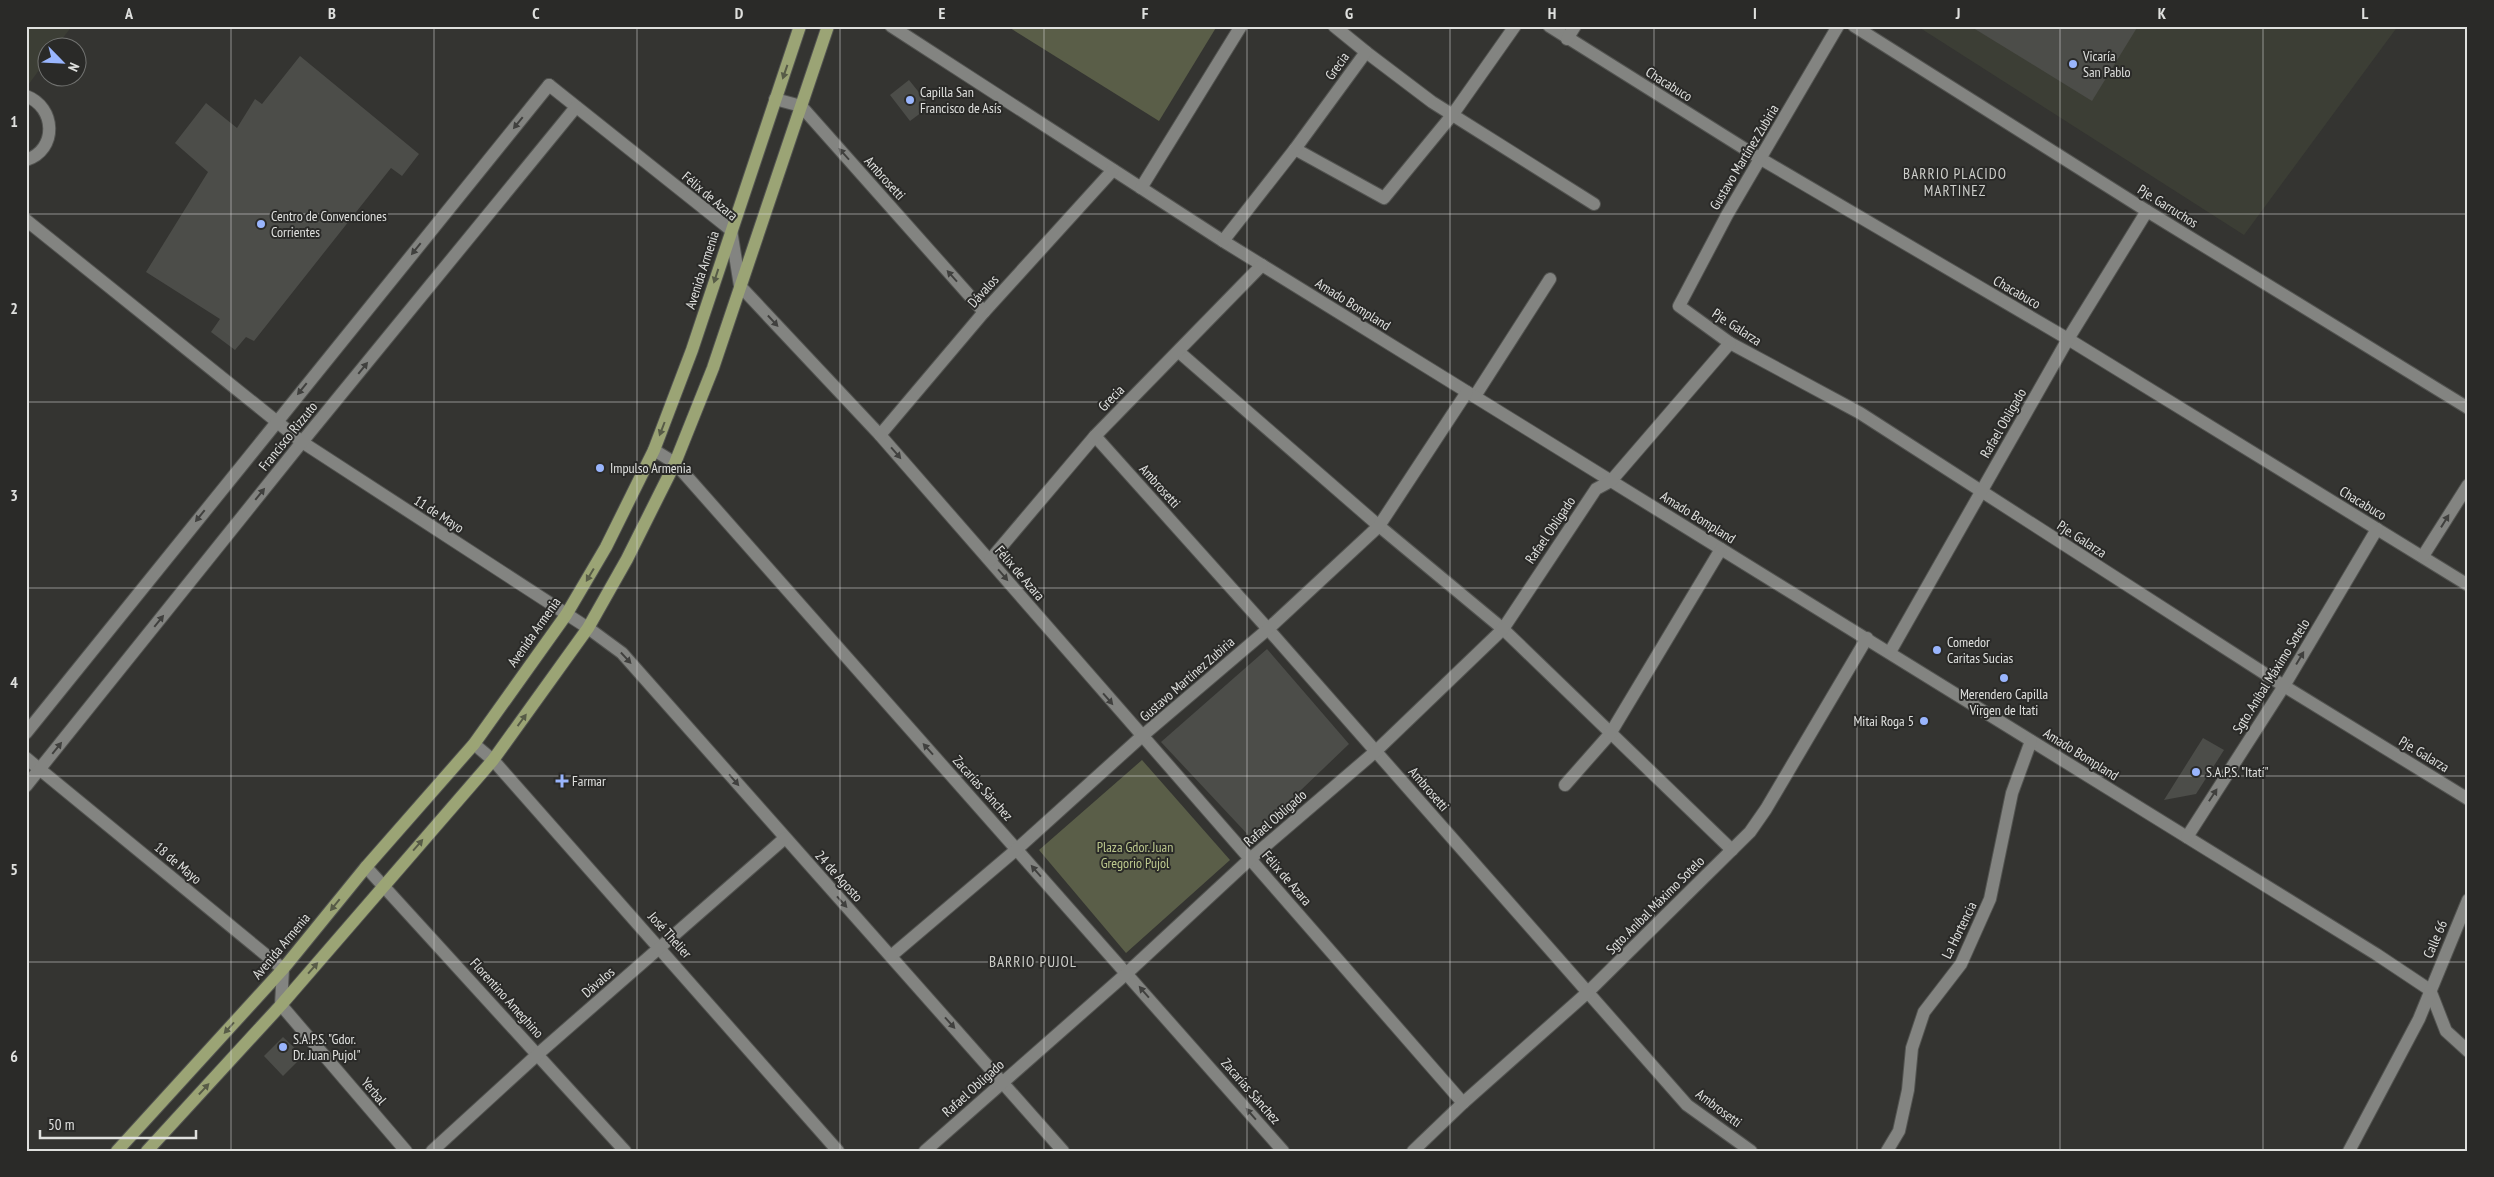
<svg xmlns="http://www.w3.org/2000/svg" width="2494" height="1177" viewBox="0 0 2494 1177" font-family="'PT Sans Narrow',sans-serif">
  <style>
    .built { fill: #3c3e35 }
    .green { fill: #5a5e48 }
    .building { fill: #4c4d49 }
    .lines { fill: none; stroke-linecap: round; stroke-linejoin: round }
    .service-casing { stroke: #525350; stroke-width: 14 }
    .minor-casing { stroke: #525350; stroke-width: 14 }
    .tertiary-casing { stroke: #525350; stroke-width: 14 }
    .primary-casing { stroke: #525350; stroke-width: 14 }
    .service { stroke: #838481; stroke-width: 12 }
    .minor { stroke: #838481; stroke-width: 12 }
    .tertiary { stroke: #838481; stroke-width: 12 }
    .primary { stroke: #9ba475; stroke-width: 12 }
    .oneway { fill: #575b47 }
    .oneway2 { fill: #40403e }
    .grid { fill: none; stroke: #dfe0de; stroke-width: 1; stroke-opacity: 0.55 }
    .poi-dot { fill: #99b5fd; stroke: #2a2a28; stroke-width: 2 }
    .labels { text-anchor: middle; stroke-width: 4; stroke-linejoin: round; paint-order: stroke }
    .poi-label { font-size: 14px; fill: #dfe0de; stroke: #2a2a28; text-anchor: start }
    .street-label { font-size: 14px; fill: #dfe0de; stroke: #2a2a28 }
    .park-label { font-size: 14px; fill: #bdc98e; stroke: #2a2a28 }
    .neighbourhood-label { font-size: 15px; letter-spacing: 1px; fill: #cdceca; stroke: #2a2a28 }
    .neatline { fill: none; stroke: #dfe0de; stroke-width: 2 }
    .grid-label { font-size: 16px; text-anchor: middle; font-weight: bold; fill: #dfe0de }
  </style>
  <rect width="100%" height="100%" fill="#343431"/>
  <!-- built -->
  <g class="built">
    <path d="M26,26H72L56,47L48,48L47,59L26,88Z"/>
    <path d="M1917,26H2398L2244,235Z"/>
  </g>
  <!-- green -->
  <g class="green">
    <path d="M1007,26H1217L1159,121Z"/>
    <path d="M1142,760L1230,860L1126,953L1039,850Z"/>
  </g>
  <!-- building -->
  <g class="building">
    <path d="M1970,26H2138L2092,101Z"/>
    <path d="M300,56L419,154L402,176L391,168L254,341L246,337L235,350L211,332L220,319L146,272L208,172L175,143L206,103L237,128L255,99L262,104Z"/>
    <path d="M909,80L930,106L910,121L890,95Z"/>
    <path d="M1267,649L1349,744L1251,838L1161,742Z"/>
    <path d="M2203,738L2224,750L2196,794L2164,800Z"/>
    <path d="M283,1037L303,1056L283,1076L264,1056Z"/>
  </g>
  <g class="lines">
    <!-- service casing -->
    <g class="service-casing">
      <g id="service">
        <path d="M1366,52L1432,102L1594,204"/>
        <path d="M26,96C56,107 58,150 26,160"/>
        <path d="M26,220L276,421"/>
        <path d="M1475,396L1550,279"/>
      </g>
    </g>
    <!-- minor casing -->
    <g class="minor-casing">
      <g id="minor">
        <path d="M891,26L1223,241L2376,954L2430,990L2446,1031L2468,1051"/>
        <path d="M1549,26L1761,159L2068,339L2468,585"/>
        <path d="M1838,26L1727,215L1679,306L1730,343L1860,413L2284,686L2468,799"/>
        <path d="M1854,26L2147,211L2468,408"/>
        <path d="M1567,39L1575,26"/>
        <path d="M549,85L731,230L740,286L880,435L1463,1103"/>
        <path d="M775,99L801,106L984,312"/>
        <path d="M1295,149L1384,198L1453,114L1515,26"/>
        <path d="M1141,188L1241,26"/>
        <path d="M1223,241L1295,149L1366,52L1334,26"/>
        <path d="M1179,352L1379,526L1503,629L1732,850"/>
        <path d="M276,421L302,442L588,628L622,653L1063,1151"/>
        <path d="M880,435L984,312L1113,170"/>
        <path d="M1095,436L1268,629L1687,1105L1751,1151"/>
        <path d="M654,450L675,463L1283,1151"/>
        <path d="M2423,556L2468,485"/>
        <path d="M990,560L1095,436L1262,265"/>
        <path d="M1890,652L2068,339L2147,211"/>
        <path d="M474,744L493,760L838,1151"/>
        <path d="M26,758L283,969L281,1005L406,1151"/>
        <path d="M1565,785L1610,734L1721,549"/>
        <path d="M2187,837L2284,686L2377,529"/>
        <path d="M366,867L625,1151"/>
        <path d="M891,956L1017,849L1141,737L1268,629L1379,526L1467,392"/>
        <path d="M432,1151L538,1054L785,838"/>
        <path d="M925,1151L1127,973L1250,859L1376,751L1503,629L1596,489L1611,481L1730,343"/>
        <path d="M1413,1151L1463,1103L1588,992L1750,832L1766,809L1867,638"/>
        <path d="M1887,1151L1899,1131L1908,1090L1912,1048L1924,1012L1961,964L1990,899L2012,793L2031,741"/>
        <path d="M2349,1151L2419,1019L2468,900"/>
      </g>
    </g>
    <!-- tertiary casing -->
    <g class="tertiary-casing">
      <g id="tertiary">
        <path d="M26,733L549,85"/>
        <path d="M26,786L302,442L576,107"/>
      </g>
    </g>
    <!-- primary casing -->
    <g class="primary-casing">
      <g id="primary">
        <path d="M117,1151L283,969L366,867L474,744L566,615L606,547L654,450L692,350L800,26"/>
        <path d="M147,1151L281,1005L493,760L588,628L627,559L675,463L713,368L828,26"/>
      </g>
    </g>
    <!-- service -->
    <use href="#service" class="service"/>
    <!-- minor -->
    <use href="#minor" class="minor"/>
    <!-- tertiary -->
    <use href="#tertiary" class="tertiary"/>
    <!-- primary -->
    <use href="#primary" class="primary"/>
  </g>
  <!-- one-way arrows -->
  <defs><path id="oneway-solid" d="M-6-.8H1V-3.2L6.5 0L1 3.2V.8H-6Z" transform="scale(1.25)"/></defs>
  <g class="oneway">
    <use href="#oneway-solid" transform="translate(785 72) rotate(109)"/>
    <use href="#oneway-solid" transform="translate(716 276) rotate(108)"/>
    <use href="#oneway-solid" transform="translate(662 429) rotate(111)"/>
    <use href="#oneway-solid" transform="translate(590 575) rotate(121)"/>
    <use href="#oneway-solid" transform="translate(522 720) rotate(-54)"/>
    <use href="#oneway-solid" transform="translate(418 845) rotate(-49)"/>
    <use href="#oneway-solid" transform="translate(335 905) rotate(129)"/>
    <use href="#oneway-solid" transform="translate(313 968) rotate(-49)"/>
    <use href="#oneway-solid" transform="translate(229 1028) rotate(132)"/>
    <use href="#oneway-solid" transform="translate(204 1089) rotate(-47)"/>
  </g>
  <g class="oneway2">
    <use href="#oneway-solid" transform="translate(518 123) rotate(129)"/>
    <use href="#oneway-solid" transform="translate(844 154) rotate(-132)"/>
    <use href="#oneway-solid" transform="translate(416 249) rotate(129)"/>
    <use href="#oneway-solid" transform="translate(952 276) rotate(-132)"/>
    <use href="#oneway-solid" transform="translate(773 321) rotate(47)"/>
    <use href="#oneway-solid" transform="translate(363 368) rotate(-51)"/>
    <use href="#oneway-solid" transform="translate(302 389) rotate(129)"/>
    <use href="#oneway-solid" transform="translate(896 453) rotate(49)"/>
    <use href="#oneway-solid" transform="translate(260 494) rotate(-51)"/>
    <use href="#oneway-solid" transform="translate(200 516) rotate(129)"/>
    <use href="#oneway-solid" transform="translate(2445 521) rotate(-58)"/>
    <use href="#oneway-solid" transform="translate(1003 575) rotate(49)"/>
    <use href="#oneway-solid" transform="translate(159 621) rotate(-51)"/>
    <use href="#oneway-solid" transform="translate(626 658) rotate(47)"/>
    <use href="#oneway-solid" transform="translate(2300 658) rotate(-59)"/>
    <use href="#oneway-solid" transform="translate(1108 699) rotate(49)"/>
    <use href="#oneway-solid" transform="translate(57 748) rotate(-51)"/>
    <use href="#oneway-solid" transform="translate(928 749) rotate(-132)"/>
    <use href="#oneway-solid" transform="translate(734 780) rotate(49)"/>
    <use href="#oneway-solid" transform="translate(2213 795) rotate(-57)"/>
    <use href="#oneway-solid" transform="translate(1036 871) rotate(-131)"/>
    <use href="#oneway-solid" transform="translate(842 902) rotate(48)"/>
    <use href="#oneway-solid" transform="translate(1144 992) rotate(-131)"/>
    <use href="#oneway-solid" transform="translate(950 1023) rotate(48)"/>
    <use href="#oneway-solid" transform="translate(1251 1114) rotate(-131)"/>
  </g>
  <!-- grid -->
  <path class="grid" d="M231,26V1151M434,26V1151M637,26V1151M840,26V1151M1044,26V1151M1247,26V1151M1450,26V1151M1654,26V1151M1857,26V1151M2060,26V1151M2263,26V1151M26,214H2468M26,402H2468M26,588H2468M26,776H2468M26,962H2468"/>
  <!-- markers -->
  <g class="poi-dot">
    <circle cx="2073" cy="64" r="5"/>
    <circle cx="910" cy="100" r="5"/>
    <circle cx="261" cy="224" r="5"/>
    <circle cx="600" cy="468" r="5"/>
    <circle cx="1937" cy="650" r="5"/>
    <circle cx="2004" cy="678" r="5"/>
    <circle cx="1924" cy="721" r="5"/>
    <circle cx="2196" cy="772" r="5"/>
    <path d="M559.5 773.5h5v5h5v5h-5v5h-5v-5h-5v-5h5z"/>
    <circle cx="283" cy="1047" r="5"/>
  </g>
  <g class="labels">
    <!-- poi labels -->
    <g class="poi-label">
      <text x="2083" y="61">Vicaría<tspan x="2083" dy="16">San Pablo</tspan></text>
      <text x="920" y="97">Capilla San<tspan x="920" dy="16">Francisco de Asís</tspan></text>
      <text x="271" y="221">Centro de Convenciones<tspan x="271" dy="16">Corrientes</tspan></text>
      <text x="610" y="473">Impulso Armenia</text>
      <text x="1947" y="647">Comedor<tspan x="1947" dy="16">Caritas Sucias</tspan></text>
      <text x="2004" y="699" text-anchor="middle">Merendero Capilla<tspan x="2004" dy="16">Virgen de Itati</tspan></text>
      <text x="1914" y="726" text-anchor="end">Mitai Roga 5</text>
      <text x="2206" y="777">S.A.P.S. "Itatí"</text>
      <text x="572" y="786">Farmar</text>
      <text x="293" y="1044">S.A.P.S. "Gdor.<tspan x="293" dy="16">Dr. Juan Pujol"</tspan></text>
    </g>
    <!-- street labels -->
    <g class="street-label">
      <text transform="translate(1337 66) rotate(-54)" y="5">Grecia</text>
      <text transform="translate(1669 84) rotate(32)" y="5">Chacabuco</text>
      <text transform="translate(1744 157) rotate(-59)" y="5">Gustavo Martínez Zubiria</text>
      <text transform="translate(885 178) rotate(48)" y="5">Ambrosetti</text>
      <text transform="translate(710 196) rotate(40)" y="5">Félix de Azara</text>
      <text transform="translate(2168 206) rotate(32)" y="5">Pje. Garruchos</text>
      <text transform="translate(702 270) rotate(-72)" y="5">Avenida Armenia</text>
      <text transform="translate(983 291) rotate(-48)" y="5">Dávalos</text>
      <text transform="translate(2017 292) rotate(30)" y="5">Chacabuco</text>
      <text transform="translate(1353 304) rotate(32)" y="5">Amado Bompland</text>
      <text transform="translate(1737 327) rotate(33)" y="5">Pje. Galarza</text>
      <text transform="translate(1111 398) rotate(-45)" y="5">Grecia</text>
      <text transform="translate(2003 423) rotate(-60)" y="5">Rafael Obligado</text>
      <text transform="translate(288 436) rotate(-51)" y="5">Francisco Rizzuto</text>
      <text transform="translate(1160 486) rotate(48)" y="5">Ambrosetti</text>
      <text transform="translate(2363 503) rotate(31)" y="5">Chacabuco</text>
      <text transform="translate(439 514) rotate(33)" y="5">11 de Mayo</text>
      <text transform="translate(1698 517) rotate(32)" y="5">Amado Bompland</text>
      <text transform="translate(1550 530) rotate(-56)" y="5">Rafael Obligado</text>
      <text transform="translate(2082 539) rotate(33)" y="5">Pje. Galarza</text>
      <text transform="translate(1020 573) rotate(49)" y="5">Félix de Azara</text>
      <text transform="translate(534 632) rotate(-55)" y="5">Avenida Armenia</text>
      <text transform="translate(2271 676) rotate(-58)" y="5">Sgto. Aníbal Máximo Sotelo</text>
      <text transform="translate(1187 679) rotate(-41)" y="5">Gustavo Martínez Zubiria</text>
      <text transform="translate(2081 754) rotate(32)" y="5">Amado Bompland</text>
      <text transform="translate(2424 754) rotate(31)" y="5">Pje. Galarza</text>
      <text transform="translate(983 788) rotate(48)" y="5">Zacarías Sánchez</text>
      <text transform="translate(1429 789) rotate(49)" y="5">Ambrosetti</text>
      <text transform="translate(1275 818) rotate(-41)" y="5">Rafael Obligado</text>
      <text transform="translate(178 863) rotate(40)" y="5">18 de Mayo</text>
      <text transform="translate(839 876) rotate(48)" y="5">24 de Agosto</text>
      <text transform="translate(1287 878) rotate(49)" y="5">Félix de Azara</text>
      <text transform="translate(1655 905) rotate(-45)" y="5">Sgto. Aníbal Máximo Sotelo</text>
      <text transform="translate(1959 930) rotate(-64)" y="5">La Hortencia</text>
      <text transform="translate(670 935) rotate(48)" y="5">José Thelier</text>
      <text transform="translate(2435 939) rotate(-67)" y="5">Calle 66</text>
      <text transform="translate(281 946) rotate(-50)" y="5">Avenida Armenia</text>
      <text transform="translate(598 982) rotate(-41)" y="5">Dávalos</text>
      <text transform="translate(507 998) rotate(48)" y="5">Florentino Ameghino</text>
      <text transform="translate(973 1088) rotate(-42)" y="5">Rafael Obligado</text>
      <text transform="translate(374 1091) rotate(50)" y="5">Yerbal</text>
      <text transform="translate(1251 1091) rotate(49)" y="5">Zacarías Sánchez</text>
      <text transform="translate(1719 1108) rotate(37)" y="5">Ambrosetti</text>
    </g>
    <!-- park labels -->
    <g class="park-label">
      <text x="1135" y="852">Plaza Gdor. Juan<tspan x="1135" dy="16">Gregorio Pujol</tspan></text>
    </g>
    <!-- neighbourhood labels -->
    <g class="neighbourhood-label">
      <text x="1955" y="179">BARRIO PLACIDO<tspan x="1955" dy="17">MARTINEZ</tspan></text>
      <text x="1033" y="967">BARRIO PUJOL</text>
    </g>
  </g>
  <!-- border -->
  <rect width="2494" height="1177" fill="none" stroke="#2a2a28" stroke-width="55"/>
  <!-- north arrow -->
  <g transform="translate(62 62) rotate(114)"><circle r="24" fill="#2a2a28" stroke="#727371"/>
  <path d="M0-4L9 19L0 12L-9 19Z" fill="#99b5fd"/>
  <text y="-8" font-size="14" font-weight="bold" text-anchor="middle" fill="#dfe0de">N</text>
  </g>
  <!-- scale -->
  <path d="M40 1130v8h156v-8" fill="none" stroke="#dfe0de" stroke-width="2.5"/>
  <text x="48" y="1130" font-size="15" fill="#dfe0de" stroke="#2a2a28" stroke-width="4" paint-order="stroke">50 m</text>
  <rect x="28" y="28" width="2438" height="1122" class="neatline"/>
  <g class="grid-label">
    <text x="129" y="19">A</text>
    <text x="332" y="19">B</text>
    <text x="536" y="19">C</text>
    <text x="739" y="19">D</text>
    <text x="942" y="19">E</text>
    <text x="1145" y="19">F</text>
    <text x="1349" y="19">G</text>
    <text x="1552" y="19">H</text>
    <text x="1755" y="19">I</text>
    <text x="1958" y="19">J</text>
    <text x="2162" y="19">K</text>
    <text x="2365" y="19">L</text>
    <text x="14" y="127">1</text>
    <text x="14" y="314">2</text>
    <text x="14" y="501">3</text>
    <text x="14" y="688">4</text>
    <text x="14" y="875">5</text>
    <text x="14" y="1062">6</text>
  </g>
</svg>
